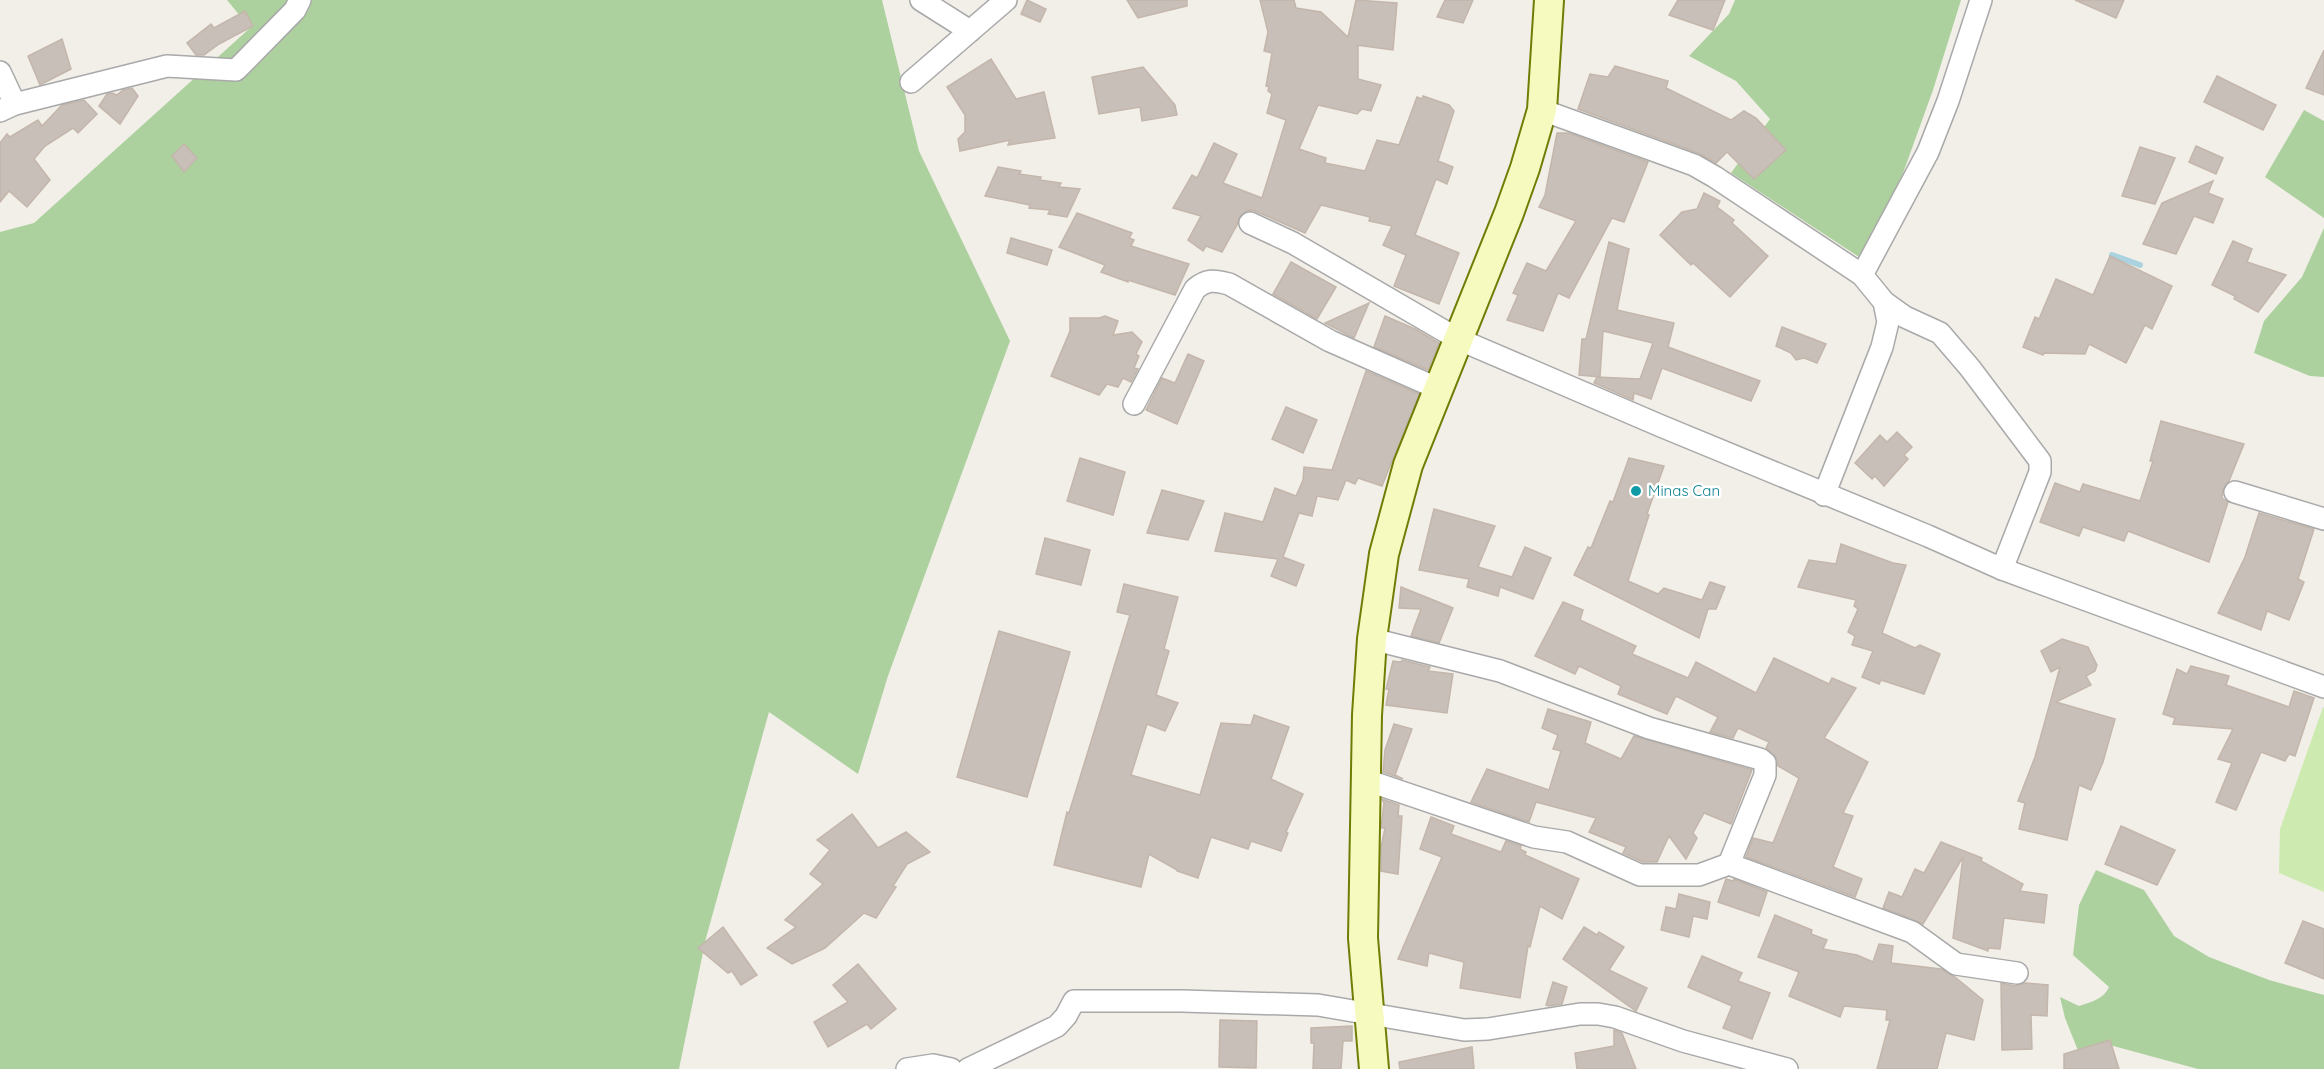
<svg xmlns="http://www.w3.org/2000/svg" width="2324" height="1069" viewBox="0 0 2324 1069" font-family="Quicksand,sans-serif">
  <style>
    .grass { fill: #cdebb0 }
    .forest { fill: #add19e }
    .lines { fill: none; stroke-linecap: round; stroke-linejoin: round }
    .stream { stroke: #aad3df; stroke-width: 6 }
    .building { fill: #c7bfb8; stroke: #c4b6ab; stroke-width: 1.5 }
    .minor-casing { stroke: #a9a9a9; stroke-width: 24 }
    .secondary-casing { stroke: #707d05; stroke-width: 32 }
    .minor { stroke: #fff; stroke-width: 21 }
    .secondary { stroke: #f7fabf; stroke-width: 28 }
    .culture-dot { fill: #0f9aa8; stroke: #fff; stroke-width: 2 }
    .labels { text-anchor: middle; stroke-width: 5; stroke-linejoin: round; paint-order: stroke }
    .culture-label { font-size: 15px; fill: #0d838f; stroke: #fff; text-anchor: start }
  </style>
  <rect width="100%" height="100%" fill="#f2efe9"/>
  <!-- grass -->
  <path class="grass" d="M2323,707L2324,708V892L2279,873L2280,829Z"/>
  <!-- forest -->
  <g class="forest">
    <path d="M227,0H882L919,151L1010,341L888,676L858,774L769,712L706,938L679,1069H0V232L34,223L250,28Z"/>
    <path d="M1735,0H1961L1933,90L1898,187L1859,257L1731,173L1770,119L1736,81L1689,56L1729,14Z"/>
    <path d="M2304,110L2324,121V218L2265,177Z"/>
    <path d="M2324,228V377L2310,376L2254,353L2264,321L2302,277Z"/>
    <path d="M2096,870L2144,890L2174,936L2209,957L2269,980L2324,995V1069H2198L2106,1044L2081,1058L2065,1018L2060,997L2079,1006C2091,1002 2104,999 2109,987L2073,955L2079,905Z"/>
  </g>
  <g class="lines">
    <!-- stream -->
    <path class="stream" d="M2112,255L2140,265"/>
  </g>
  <!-- building -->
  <g class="building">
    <path d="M1027,0L1046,9L1040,22L1021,14Z"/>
    <path d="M1127,0H1187V6L1138,18Z"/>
    <path d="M1260,0H1294L1296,8L1321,12L1348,37L1356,0L1397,3L1393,50L1356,45L1358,46V79L1381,85L1371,111L1362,109L1357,114L1318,105L1299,149L1326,158L1325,163L1365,171L1377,140L1399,145L1417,97L1422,99L1423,96L1449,105L1454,111L1438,161L1453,167L1447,184L1436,179L1415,235L1459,253L1439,304L1394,286L1406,255L1383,245L1392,226L1369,221L1370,217L1321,205L1305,233L1255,211L1248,210L1239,217L1237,225L1222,252L1206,246L1203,251L1188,240L1201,216L1173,208L1192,175L1197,178L1214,143L1237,154L1223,183L1262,198L1286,120L1267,113L1272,94L1268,91L1269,87L1266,86L1272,53L1264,51L1268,32Z"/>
    <path d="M1445,0H1473L1463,23L1437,17Z"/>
    <path d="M1678,0H1725L1713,30L1669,15Z"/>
    <path d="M2075,0H2124L2116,18Z"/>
    <path d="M245,11L253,26L219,44L204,55H196L187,43L211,24L214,28Z"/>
    <path d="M62,39L71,69L40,85L28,56Z"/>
    <path d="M2324,50V95L2306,88Z"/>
    <path d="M991,59L1016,99L1044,92L1055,138L1008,145L1010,140L960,151L958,139L965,132V115L947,87Z"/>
    <path d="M1615,66L1668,81L1666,88L1731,120L1744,111L1756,118L1786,150L1754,179L1727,152L1716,163L1698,153L1578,109L1590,74L1608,77Z"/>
    <path d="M1143,67L1175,105L1177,115L1142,121L1140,107L1099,114L1092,77Z"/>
    <path d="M2217,76L2276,105L2263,130L2204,102Z"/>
    <path d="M132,88L138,96L120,124L99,106L107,94L112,93L117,95L123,90Z"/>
    <path d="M84,100L97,114L78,133L73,128L45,146L34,159L50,180L27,207L9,191L0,202V143L7,134L10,137L38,120L42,126L62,105Z"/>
    <path d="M1557,133H1569L1648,162L1624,222L1612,218L1569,298L1558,293L1543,331L1507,320L1518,295L1513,293L1527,263L1546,271L1576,221L1539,207L1545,195Z"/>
    <path d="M184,144L197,158L184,172L172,156Z"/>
    <path d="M2196,146L2223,158L2216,174L2189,162Z"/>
    <path d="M2140,147L2175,158L2155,204L2122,196Z"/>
    <path d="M998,167L1021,171L1019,174L1041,177L1040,180L1061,183L1059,187L1080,189L1067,217L1048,214L1050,210L1029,208L1030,205L985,196Z"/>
    <path d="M2213,181L2208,193L2223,199L2213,223L2194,216L2176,254L2143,244L2162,203Z"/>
    <path d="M1704,193L1720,201L1717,207L1734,220L1732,223L1768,256L1730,297L1693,263L1691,265L1660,235L1682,212L1697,209Z"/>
    <path d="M1077,213L1132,233L1129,238L1134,240L1131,246L1189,264L1175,295L1128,280V282L1101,272L1105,265L1059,247Z"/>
    <path d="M1011,238L1052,250L1047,265L1007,253Z"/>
    <path d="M2233,241L2252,249L2247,262L2286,275L2258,312L2234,299L2235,296L2212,285Z"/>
    <path d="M1609,242L1629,249L1617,310L1674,323L1668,347L1760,381L1751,401L1662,368L1651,399L1634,393L1633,400L1594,383L1597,377L1640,379L1653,343L1603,331L1600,377L1579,375L1582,339H1586Z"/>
    <path d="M2110,256L2172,286L2152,329L2145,325L2126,363L2089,344L2085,354L2044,353L2043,355L2023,347L2035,317L2039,319L2056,279L2093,295Z"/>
    <path d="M1291,262L1336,287L1317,319L1273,294Z"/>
    <path d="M1369,303L1354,338L1325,323Z"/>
    <path d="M1105,316L1118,321L1113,335L1132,332L1142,342L1136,354L1139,356L1134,368L1138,369L1131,382L1123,378L1118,387L1107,384L1099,395L1051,376L1070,331V318H1099Z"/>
    <path d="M1385,316L1415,329L1439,343L1428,370L1374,347Z"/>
    <path d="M1782,327L1826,344L1817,363L1804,358L1796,360L1791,353L1776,346Z"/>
    <path d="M1188,354L1204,361L1177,424L1146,410L1162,378L1175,383Z"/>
    <path d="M1366,371L1419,394L1382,486L1358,478L1355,484L1346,480L1338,500L1317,496L1312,516L1299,513L1283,557L1304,565L1296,586L1271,576L1278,559L1215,551L1225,513L1263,522L1275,488L1296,496L1303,480L1304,467L1332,470Z"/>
    <path d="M1286,407L1317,420L1303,453L1272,439Z"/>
    <path d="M2161,421L2244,444L2229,481L2223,489L2222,498L2228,502L2209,562L2128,531L2124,541L2083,527L2079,536L2040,522L2055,483L2080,492L2083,484L2140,501L2153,461H2150Z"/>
    <path d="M1897,432L1912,447L1904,455L1908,459L1884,486L1875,476L1872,479L1855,463L1880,435L1887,442Z"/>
    <path d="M1080,458L1125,472L1113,515L1067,501Z"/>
    <path d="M1629,458L1664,466L1647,514L1649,515L1628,581L1658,594L1664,588L1702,600L1710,582L1725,587L1716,609H1708L1699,638L1574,575L1588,547L1591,548L1610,501L1613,502Z"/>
    <path d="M1162,490L1204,501L1188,540L1147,533Z"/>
    <path d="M1434,509L1495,526L1478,567L1512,577L1525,547L1551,558L1533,599L1500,587L1498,596L1467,587L1469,579L1419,570Z"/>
    <path d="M2259,513L2314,529L2298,579L2304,582L2289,620L2267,611L2261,630L2218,613L2245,557Z"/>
    <path d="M1045,538L1090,550L1081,585L1036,574Z"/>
    <path d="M1841,544L1893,563L1906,565L1882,633L1915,648L1920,645L1940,654L1924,694L1881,680L1879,684L1862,677L1873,651L1852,645L1855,636L1848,632L1858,609L1854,606L1856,600L1798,587L1809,560L1836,564Z"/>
    <path d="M1124,584L1178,597L1164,649L1169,651L1156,695L1178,703L1165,731L1147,724L1131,775L1200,795L1221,723L1251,725L1254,715L1289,727L1271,779L1303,794L1286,832L1288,833L1281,851L1251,841L1248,849L1211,837L1198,878L1177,871V870L1149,854L1141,887L1054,865L1067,812L1069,813L1130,615L1117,612Z"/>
    <path d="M1401,587L1453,608L1439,643L1411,636L1421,609L1399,608Z"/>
    <path d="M1563,602L1583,610L1580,620L1636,646L1632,654L1688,678L1696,662L1756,693L1774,658L1829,684L1832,678L1856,688L1824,738L1868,762L1843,813L1853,816L1833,867L1862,879L1855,897L1746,857L1753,838L1773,843L1799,778L1778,766L1776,757L1766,748L1769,742L1738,728L1733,738L1710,732L1718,717L1676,696L1667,714L1618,694L1621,686L1579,666L1575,674L1535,656Z"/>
    <path d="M999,631L1070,652L1027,797L957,777Z"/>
    <path d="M2062,639L2088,647L2097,665L2095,671L2086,676L2091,685L2056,702L2115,719L2103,762L2091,790L2079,785L2067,840L2019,829L2025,803L2018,801L2035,757L2060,667L2051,672L2041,651Z"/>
    <path d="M1402,660L1430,667L1428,671L1453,674L1447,713L1386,705L1389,689H1386L1393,661L1401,662Z"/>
    <path d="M2191,666L2229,676L2226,685L2289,707L2294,691L2314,698L2295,756L2289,754L2285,761L2261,752L2236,810L2216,802L2232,763L2218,759L2233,729L2173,724L2175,718L2163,714L2177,669L2187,674Z"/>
    <path d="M1548,709L1591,722L1585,743L1621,759L1634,736L1752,770L1731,824L1704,813L1693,833L1697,838L1686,859L1669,836L1657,862H1643L1623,853L1626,847L1589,832L1596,818L1536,802L1529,822L1471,802L1487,769L1549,790L1561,751L1553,749L1558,735L1542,728Z"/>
    <path d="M1394,724L1412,729L1395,775L1403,779L1383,772L1385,750Z"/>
    <path d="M1382,799L1399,805L1398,816H1402L1398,874L1381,871V847L1385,828H1381L1384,803Z"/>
    <path d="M852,814L878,848L906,832L930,852L907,864L893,886L896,887L876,918L864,913L825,948L792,964L767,948L796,927L785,920L823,884L810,874L830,850L817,840Z"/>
    <path d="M1431,817L1454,826L1451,834L1501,852L1506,841L1521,846L1520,849L1526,852L1525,855L1579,879L1562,919L1540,906L1530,947L1528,946L1520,998L1460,988L1464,962L1429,953L1427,966L1398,959L1442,857L1420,849Z"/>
    <path d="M2121,826L2175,850L2157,885L2105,864Z"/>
    <path d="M1941,842L1982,858L1981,861L2023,884L2020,891L2047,895L2044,923L2004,918L2000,949L1988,948V951L1953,938L1963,857L1923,924L1883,908L1889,892L1902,897L1915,869L1924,873Z"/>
    <path d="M1726,879L1733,881L1734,879L1767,892L1759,916L1718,902Z"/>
    <path d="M1679,894L1710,902L1707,919L1693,916L1689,937L1661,930L1666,907L1676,909Z"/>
    <path d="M1775,915L1812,930L1811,934L1827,940L1823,949L1857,955L1873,962L1879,944L1893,946L1891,963L1941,969L1955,977L1983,1000L1974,1040L1946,1033L1937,1069H1877L1890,1020H1886L1887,1010L1844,1006L1840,1017L1789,996L1799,972L1758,957Z"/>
    <path d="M2303,921L2324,929V979L2285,963Z"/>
    <path d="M723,927L757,975L741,985L732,971L728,973L698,948Z"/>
    <path d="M1584,927L1597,935L1599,932L1624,947L1609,970L1647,988L1636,1011L1563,959Z"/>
    <path d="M1702,956L1742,973L1738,981L1770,993L1752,1039L1723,1028L1732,1006L1688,987Z"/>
    <path d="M858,964L896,1009L871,1029L867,1024L828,1047L814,1022L848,1002L833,985Z"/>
    <path d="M1553,982L1567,987L1562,1004L1549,1006L1546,1005Z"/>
    <path d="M2001,983L2015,986L2025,983L2048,985L2047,1016L2031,1015L2032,1049L2002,1050Z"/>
    <path d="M1220,1020L1257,1021L1256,1068L1219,1067Z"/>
    <path d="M1352,1026V1041H1343L1341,1069H1313L1314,1043H1311V1028Z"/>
    <path d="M1614,1030L1622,1033L1636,1069H1577L1575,1053L1614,1046Z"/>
    <path d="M2110,1040L2119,1069H2064V1054Z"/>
    <path d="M1472,1047L1474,1069H1400L1399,1062Z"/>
  </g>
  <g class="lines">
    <!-- minor casing -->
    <g class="minor-casing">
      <g id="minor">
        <path d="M921,0L970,31"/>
        <path d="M0,72L15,104"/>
        <path d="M911,82L1006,0"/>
        <path d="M1542,110L1694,165L1715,177L1862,275L1884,302L1888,322L1882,347L1824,495"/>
        <path d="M0,111L15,104L167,66L236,70L295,10L300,0"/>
        <path d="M1250,223L1293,243L1458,339L1661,426L1928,536L2002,569L2324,687"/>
        <path d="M1862,275L1928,152L1948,101L1981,0"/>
        <path d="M1884,302L1905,317L1940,333L1970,368L2040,461V472L2002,569"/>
        <path d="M1134,404L1195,289C1207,279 1214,280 1229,284L1330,341L1439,389"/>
        <path d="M2235,492L2324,519"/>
        <path d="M1372,639L1500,671L1649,728L1760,759L1765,763V775L1729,864"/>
        <path d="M1366,780L1534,837L1567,842L1640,875H1699L1729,864L1912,932L1956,964L2017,973"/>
        <path d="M907,1069L933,1065L951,1069"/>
        <path d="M968,1069L1057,1026L1066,1016L1074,1001H1182L1318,1005L1464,1030L1488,1029L1580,1014H1598L1615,1017L1683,1041L1787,1069"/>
      </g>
    </g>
    <!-- secondary casing -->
    <g class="secondary-casing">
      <path id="secondary" d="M1374,1069L1363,938L1367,715L1372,639L1384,554L1408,465L1509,213L1525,168L1542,110L1549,0"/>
    </g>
    <!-- minor -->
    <use href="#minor" class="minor"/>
    <!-- secondary -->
    <use href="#secondary" class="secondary"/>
  </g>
  <!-- markers -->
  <circle class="culture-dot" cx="1636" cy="491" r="6"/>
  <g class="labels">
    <!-- culture labels -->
    <g class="culture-label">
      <text x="1648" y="496">Minas Can</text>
    </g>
  </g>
</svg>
